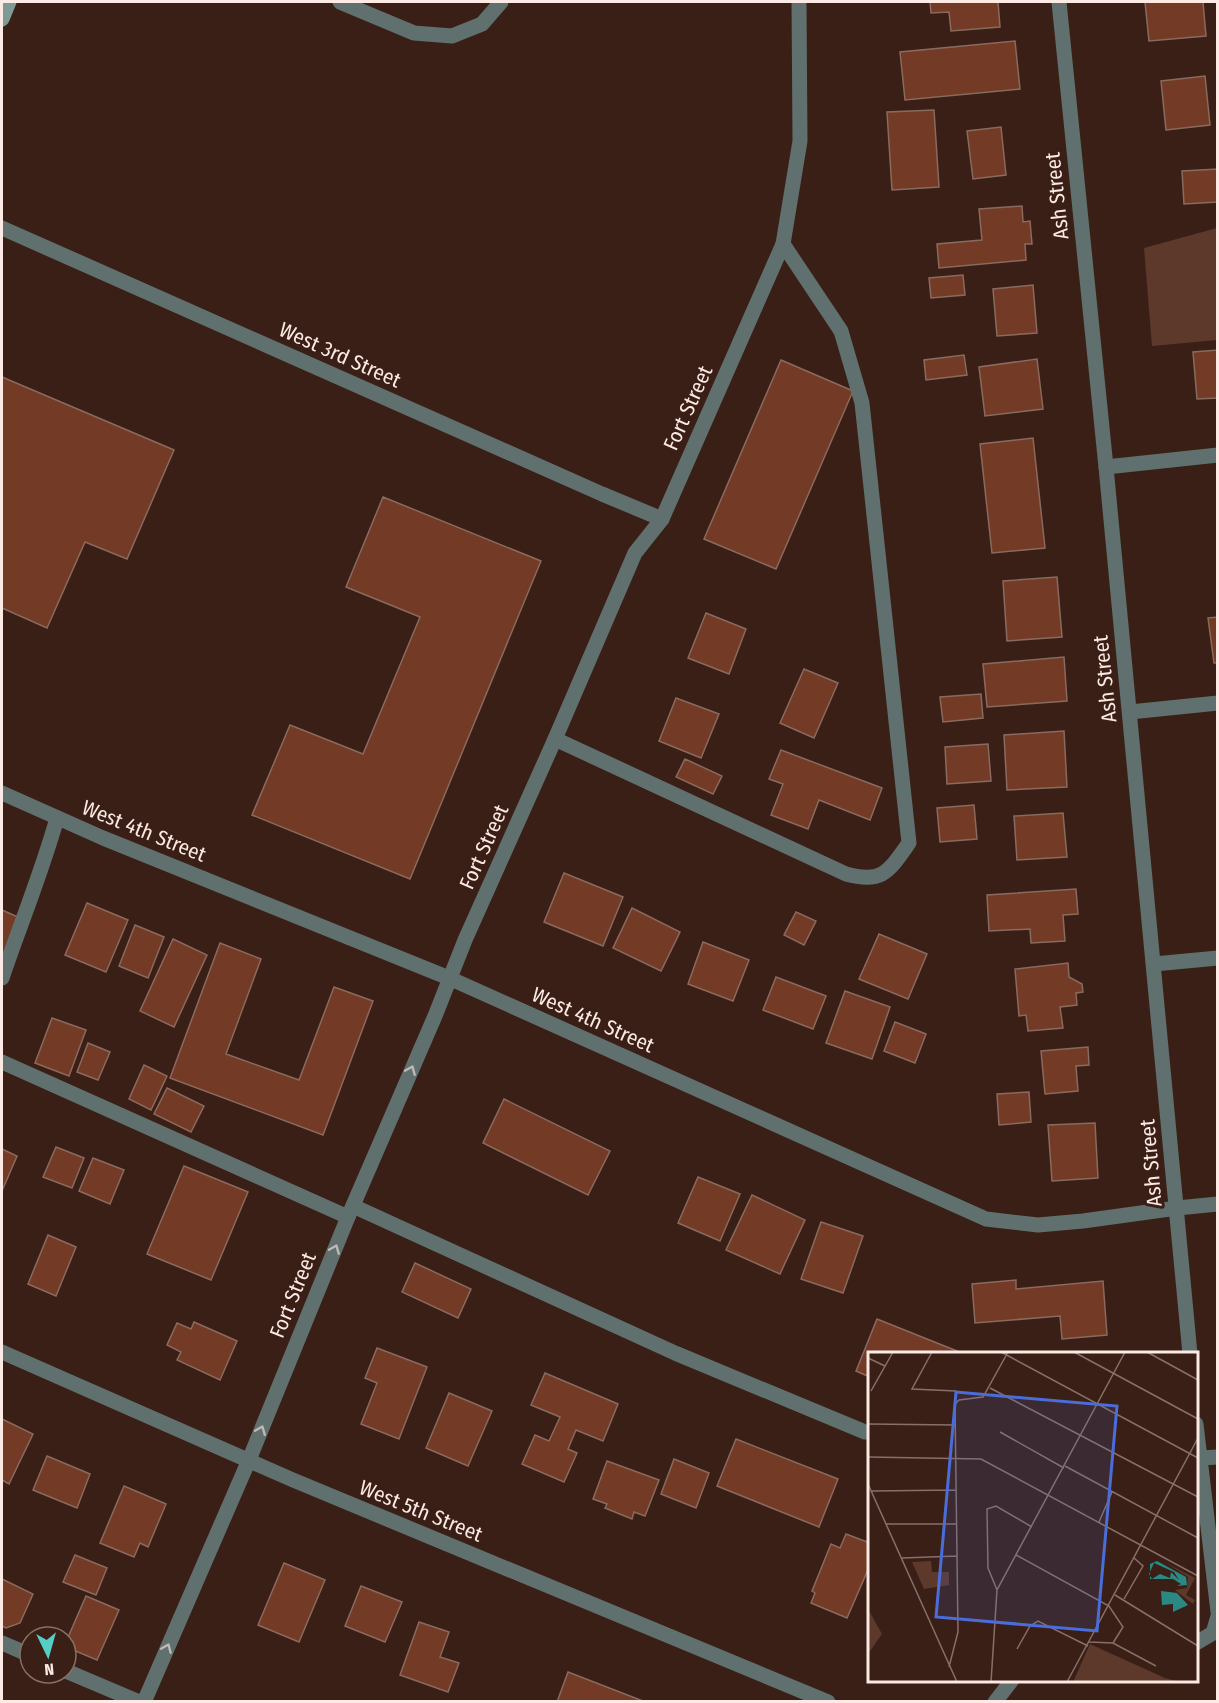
<svg xmlns="http://www.w3.org/2000/svg" width="1219" height="1703" viewBox="0 0 1219 1703" font-family="'Fira Sans Condensed',sans-serif">
  <style>
    .green { fill: #5d392c }
    .building { fill: #733a26; stroke: #8a6a5f; stroke-width: 1.5 }
    .lines { fill: none; stroke-linecap: round; stroke-linejoin: round }
    .lane { stroke: #5f706e; stroke-width: 15 }
    .street { stroke: #5f706e; stroke-width: 15 }
    .secondary { stroke: #7e9996; stroke-width: 15 }
    .oneway { stroke: #beb9b5 }
    .labels { text-anchor: middle; stroke-width: 6; stroke-linejoin: round; paint-order: stroke }
    .street-label { font-size: 21px; fill: #fdeae4; stroke: #3a1f16 }
    .inset-road { fill: none; stroke: #887068; stroke-width: 1.5 }
    .view { fill: #4a6dda; fill-opacity: 0.15; stroke: #4a6dda; stroke-width: 3 }
    .inset-edge { fill: none; stroke: #fdeae4; stroke-width: 3 }
  </style>
  <rect width="100%" height="100%" fill="#3a1f16"/>
  <!-- green -->
  <path class="green" d="M1217,228V340L1152,346L1144,248Z"/>
  <!-- building -->
  <g class="building">
    <path d="M930,2H998L1000,27L951,31L949,12L931,13Z"/>
    <path d="M1145,2H1203L1206,36L1149,41Z"/>
    <path d="M1015,41L1020,89L905,100L900,52Z"/>
    <path d="M1205,76L1210,125L1166,130L1161,81Z"/>
    <path d="M934,110L939,187L892,190L887,112Z"/>
    <path d="M1001,127L1006,175L973,179L967,131Z"/>
    <path d="M1218,169V202L1184,204L1182,171Z"/>
    <path d="M1022,206L1023,222L1030,221L1032,244H1025L1026,260L939,268L937,244L982,240L979,209Z"/>
    <path d="M963,275L965,295L931,298L929,278Z"/>
    <path d="M1033,285L1037,333L997,336L993,289Z"/>
    <path d="M1218,350V398L1197,399L1193,352Z"/>
    <path d="M964,355L967,375L926,380L924,360Z"/>
    <path d="M1037,359L1043,409L985,416L979,367Z"/>
    <path d="M781,360L853,391L776,569L704,539Z"/>
    <path d="M2,377L174,450L127,559L85,542L47,628L2,608Z"/>
    <path d="M1033,438L1045,548L992,553L980,444Z"/>
    <path d="M383,497L541,561L410,879L252,815L290,725L363,754L420,617L346,587Z"/>
    <path d="M1057,577L1062,637L1007,641L1003,581Z"/>
    <path d="M706,613L746,629L729,674L688,658Z"/>
    <path d="M1218,617V663H1214L1208,618Z"/>
    <path d="M1064,657L1067,701L987,707L983,664Z"/>
    <path d="M804,669L838,683L814,738L780,723Z"/>
    <path d="M981,694L983,718L943,722L940,697Z"/>
    <path d="M676,698L719,714L701,758L659,741Z"/>
    <path d="M1064,731L1067,787L1007,790L1004,735Z"/>
    <path d="M988,744L991,781L947,784L945,747Z"/>
    <path d="M781,750L882,788L870,820L819,800L808,829L771,815L783,784L769,779Z"/>
    <path d="M685,759L722,776L713,794L676,777Z"/>
    <path d="M974,805L977,839L940,842L937,808Z"/>
    <path d="M1063,813L1067,857L1017,860L1014,816Z"/>
    <path d="M564,873L623,897L603,946L544,922Z"/>
    <path d="M1076,889L1078,914L1063,915L1065,941L1031,943L1030,929L989,931L987,895Z"/>
    <path d="M87,903L128,920L106,972L65,955Z"/>
    <path d="M632,908L680,932L661,971L613,948Z"/>
    <path d="M2,910L20,918L2,963Z"/>
    <path d="M796,912L816,921L804,945L784,935Z"/>
    <path d="M135,925L164,937L148,978L119,966Z"/>
    <path d="M879,934L927,954L908,999L859,979Z"/>
    <path d="M173,939L207,955L174,1027L140,1011Z"/>
    <path d="M703,942L749,960L733,1001L688,984Z"/>
    <path d="M220,943L261,959L226,1054L299,1080L334,987L373,1001L323,1135L170,1078Z"/>
    <path d="M1068,963L1069,977L1082,984L1083,992L1076,993L1077,1005L1060,1007L1063,1028L1028,1031L1026,1015L1019,1016L1015,969Z"/>
    <path d="M776,977L826,996L813,1029L763,1010Z"/>
    <path d="M845,991L890,1007L872,1059L826,1043Z"/>
    <path d="M52,1018L86,1030L69,1076L35,1063Z"/>
    <path d="M895,1022L926,1034L915,1063L884,1051Z"/>
    <path d="M88,1043L110,1052L98,1080L77,1072Z"/>
    <path d="M1088,1047L1089,1065L1076,1066L1078,1091L1045,1094L1041,1051Z"/>
    <path d="M144,1065L167,1076L151,1110L129,1099Z"/>
    <path d="M167,1088L204,1106L191,1132L154,1114Z"/>
    <path d="M1029,1092L1031,1122L999,1125L997,1094Z"/>
    <path d="M504,1099L610,1151L588,1195L483,1143Z"/>
    <path d="M1095,1123L1098,1178L1052,1181L1048,1125Z"/>
    <path d="M56,1147L84,1158L72,1188L43,1177Z"/>
    <path d="M2,1149L17,1156L2,1191Z"/>
    <path d="M93,1158L124,1170L110,1204L79,1191Z"/>
    <path d="M184,1166L248,1192L211,1280L147,1254Z"/>
    <path d="M698,1177L740,1194L720,1241L678,1223Z"/>
    <path d="M752,1195L805,1220L780,1274L726,1250Z"/>
    <path d="M821,1222L863,1236L843,1293L801,1279Z"/>
    <path d="M48,1235L76,1247L56,1296L28,1284Z"/>
    <path d="M415,1263L471,1289L458,1318L402,1292Z"/>
    <path d="M1016,1280V1289L1103,1281L1107,1335L1062,1339L1060,1316L975,1323L972,1284Z"/>
    <path d="M877,1319L957,1351L956,1354H870V1377L856,1371Z"/>
    <path d="M194,1322L237,1341L220,1380L177,1360L181,1352L167,1345L177,1323L191,1329Z"/>
    <path d="M377,1348L427,1367L399,1439L361,1424L377,1383L365,1378Z"/>
    <path d="M545,1373L618,1404L603,1441L576,1430L568,1449L577,1453L564,1482L522,1464L535,1435L549,1441L560,1417L531,1405Z"/>
    <path d="M449,1393L492,1411L468,1466L426,1448Z"/>
    <path d="M2,1419L33,1434L9,1484L2,1480Z"/>
    <path d="M736,1439L838,1479L819,1527L717,1486Z"/>
    <path d="M47,1456L90,1474L77,1508L33,1490Z"/>
    <path d="M674,1459L709,1473L696,1508L661,1494Z"/>
    <path d="M607,1461L659,1480L645,1516L634,1512L632,1519L605,1508L607,1504L593,1499Z"/>
    <path d="M124,1486L166,1504L148,1547L140,1543L134,1557L100,1543Z"/>
    <path d="M846,1534L870,1543V1565L847,1618L811,1603L815,1593L812,1591L831,1544L840,1548Z"/>
    <path d="M75,1555L107,1568L96,1595L63,1582Z"/>
    <path d="M284,1563L325,1580L299,1642L258,1625Z"/>
    <path d="M2,1579L33,1594L20,1623L6,1628L2,1626Z"/>
    <path d="M361,1586L402,1602L385,1642L345,1626Z"/>
    <path d="M86,1596L119,1610L97,1660L66,1647V1642Z"/>
    <path d="M419,1622L449,1632L440,1657L459,1663L448,1692L400,1675Z"/>
    <path d="M568,1672L643,1701V1702H557Z"/>
  </g>
  <g class="lines">
    <!-- lane -->
    <g class="lane">
      <path d="M340,2L414,33L452,36L482,24L501,2"/>
      <path d="M1130,712L1218,703"/>
      <path d="M555,739L846,874C883,884 889,871 909,843L862,403L841,331L783,244"/>
      <path d="M2,978C20,925 42,872 57,818"/>
      <path d="M2,1062L348,1217"/>
      <path d="M353,1206L675,1353L865,1432"/>
      <path d="M1177,1208L1218,1204"/>
      <path d="M2,1643L30,1655"/>
      <path d="M66,1671L139,1702"/>
    </g>
    <!-- street -->
    <g class="street">
      <path d="M1059,2L1106,467L1190,1354"/>
      <path d="M2,228L602,494L662,519"/>
      <path d="M1106,467L1218,455"/>
      <path d="M2,793L103,838L449,978L986,1219L1038,1225L1083,1221L1177,1208"/>
      <path d="M1154,964L1218,958"/>
      <path d="M2,1352L293,1480L828,1702"/>
      <path d="M1196,1424L1218,1612"/>
      <path d="M1200,1458L1218,1457"/>
      <path d="M1196,1643L1213,1633L1218,1616"/>
      <path d="M144,1702L249,1460L348,1217L435,1016L465,940L555,739L635,553L662,519L783,244L800,141L799,2"/>
      <path d="M995,1702L1012,1680"/>
    </g>
    <!-- secondary -->
    <path class="secondary" d="M2,19L9,2"/>
  </g>
  <!-- one-way arrows -->
  <defs><path id="oneway-chevron" d="M-2-3.5L2.5 0L-2 3.5" fill="none" stroke-width="1.6" stroke-linecap="round" stroke-linejoin="round" transform="scale(1.5)"/></defs>
  <g class="oneway">
    <use href="#oneway-chevron" transform="translate(411 1070) rotate(-67)"/>
    <use href="#oneway-chevron" transform="translate(335 1249) rotate(-68)"/>
    <use href="#oneway-chevron" transform="translate(261 1430) rotate(-68)"/>
    <use href="#oneway-chevron" transform="translate(167 1648) rotate(-67)"/>
  </g>
  <g class="labels">
    <!-- street labels -->
    <g class="street-label">
      <text transform="translate(1057 196) rotate(-96)" y="7">Ash Street</text>
      <text transform="translate(340 355) rotate(24)" y="7">West 3rd Street</text>
      <text transform="translate(688 408) rotate(-66)" y="7">Fort Street</text>
      <text transform="translate(1105 679) rotate(-96)" y="7">Ash Street</text>
      <text transform="translate(144 831) rotate(22)" y="7">West 4th Street</text>
      <text transform="translate(484 847) rotate(-66)" y="7">Fort Street</text>
      <text transform="translate(593 1020) rotate(24)" y="7">West 4th Street</text>
      <text transform="translate(1151 1163) rotate(-95)" y="7">Ash Street</text>
      <text transform="translate(293 1295) rotate(-68)" y="7">Fort Street</text>
      <text transform="translate(421 1511) rotate(22)" y="7">West 5th Street</text>
    </g>
  </g>
  <!-- overview -->
  <g transform="translate(868 1352)">
    <rect width="330" height="330" fill="#3a1f16"/>
    <path d="M63,209L64,220H81V233L56,237L44,210ZM298,211L327,226L318,243L327,248L325,252L307,238L319,236L320,225ZM0,257L14,282L0,302ZM222,292L297,326L312,330H205Z" fill="#5d392c"/>
    <path d="M289,209L318,225L319,233L309,234L313,232L305,227H282V212ZM286,211L306,220L311,228L303,220L302,226L292,222L284,227L281,222ZM293,239L309,241L320,253L305,260V252L294,253Z" fill="#2a8983" fill-rule="evenodd"/>
    <path class="inset-road" d="M64,0L44,37L88,39M133,0L330,106M206,0L330,67M279,0L330,28M0,6L17,14M122,36L330,145M3,39L25,0M0,72L88,73M132,80L196,116M0,105L113,107L330,224M197,114L330,186M0,132L89,330M3,139L88,138M231,170L244,140M18,172H88M148,203L241,254L255,275L245,291M34,206L89,204M129,238L120,216L119,157L128,154L164,175M247,243L330,294M256,247L275,214L266,206M221,290L245,291L288,314M149,297L162,274L170,269L220,294M81,315L90,280L87,52L91,48L115,45L140,0M123,330L129,238L257,0M199,330L330,86"/>
    <path class="view" d="M88,40L249,54L229,279L68,265Z"/>
    <rect width="330" height="330" class="inset-edge"/>
  </g>
  <!-- border -->
  <rect width="1219" height="1703" fill="none" stroke="#fdeae4" stroke-width="6"/>
  <!-- north arrow -->
  <g transform="translate(48 1655) rotate(175)"><circle r="28" fill="#3a1f16" stroke="#887068" stroke-width="1.5"/>
  <path d="M0-4.5L10 22L0 15L-10 22Z" fill="#55cec6"/>
  <text y="-9" font-size="16" font-weight="bold" text-anchor="middle" fill="#fdeae4">N</text>
  </g>
</svg>
